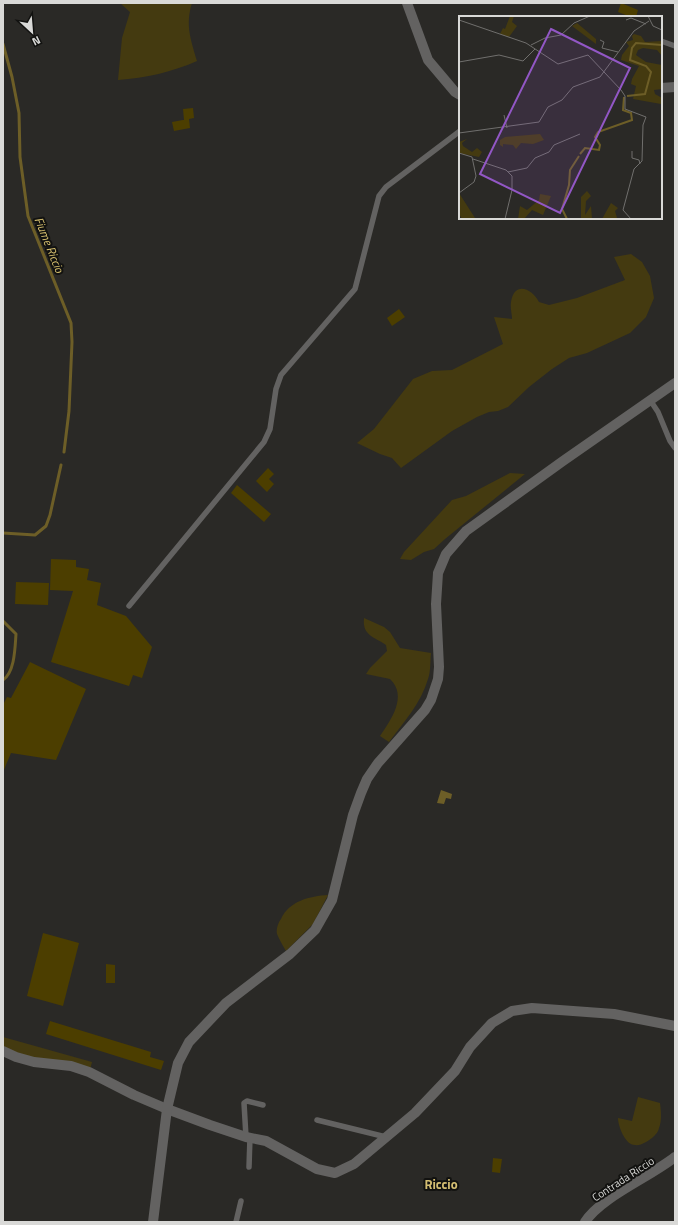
<svg xmlns="http://www.w3.org/2000/svg" width="678" height="1225" viewBox="0 0 678 1225" font-family="'Titillium Web',sans-serif">
  <style>
    .green { fill: #443a10 }
    .water { fill: #6d5e27 }
    .lines { fill: none; stroke-linecap: round; stroke-linejoin: round }
    .stream { stroke: #6d5e27; stroke-width: 3 }
    .building { fill: #4c3e00 }
    .service { stroke: #636261; stroke-width: 5.5 }
    .minor { stroke: #636261; stroke-width: 10 }
    .tertiary { stroke: #636261; stroke-width: 10 }
    .labels { text-anchor: middle; stroke-width: 4; stroke-linejoin: round; paint-order: stroke }
    .street-label { font-size: 11px; fill: #d9d9d7; stroke: #121210 }
    .water-label { font-size: 12px; font-style: italic; fill: #dac370; stroke: #121210 }
    .quarter-label { font-size: 13px; font-weight: bold; fill: #d4be72; stroke: #121210 }
    .inset-river { fill: none; stroke: #6d5e27; stroke-width: 2 }
    .inset-road { fill: none; stroke: #706f6d; stroke-width: 1 }
    .view { fill: #9257c5; fill-opacity: 0.15; stroke: #9257c5; stroke-width: 2 }
    .inset-edge { fill: none; stroke: #d9d9d7; stroke-width: 2 }
  </style>
  <rect width="100%" height="100%" fill="#2a2926"/>
  <!-- green -->
  <g class="green">
    <path d="M120,3H192C185,25 191,40 197,61C172,72 146,78 118,80L122,38L130,12Z"/>
    <path d="M631,254L642,262L650,276L654,298L646,317L630,333L587,353L569,358L552,369L529,387L508,407L498,411L489,412L477,417L452,431L401,468L392,458L380,454L357,443L374,429L413,379L432,371L452,370L503,344L494,317L512,319C512,314 510,308 511,302C514,281 532,288 539,302L549,305L577,298L625,280L614,257Z"/>
    <path d="M510,473L525,474L445,539L434,549L424,552L411,560L400,559L404,552L452,500L466,496Z"/>
    <path d="M364,618L384,627L390,632L400,648L431,653C430,661 431,671 428,679C421,703 404,722 389,742L380,736C391,720 408,696 390,679L366,674L370,668L387,651L386,645C375,637 362,636 364,618Z"/>
    <path d="M328,895L313,924L286,951C283,946 279,939 277,934C276,929 278,923 281,919C289,901 310,896 328,895Z"/>
    <path d="M3,1037L92,1062L90,1070L51,1062L3,1050Z"/>
    <path d="M638,1097L660,1103C661,1111 662,1121 659,1128C658,1133 655,1135 652,1138C648,1141 641,1146 635,1145C625,1145 618,1126 618,1118L632,1121Z"/>
  </g>
  <!-- water -->
  <path class="water" d="M441,790L452,794L451,799L446,798L444,804L437,803Z"/>
  <g class="lines">
    <!-- stream -->
    <g class="stream">
      <path d="M3,44L12,77L19,113L20,157L28,216L71,323L72,342L69,411L64,452"/>
      <path d="M3,533L35,535L46,526L50,515L61,465"/>
      <path d="M3,621L16,634C15,647 15,672 3,680"/>
    </g>
  </g>
  <!-- building -->
  <g class="building">
    <path d="M621,3L638,10L636,17H631L618,12Z"/>
    <path d="M193,108L194,118L189,119L190,128L174,131L172,122L188,119L184,120L183,109Z"/>
    <path d="M399,309L405,317L392,326L387,318Z"/>
    <path d="M268,468L274,474L269,479L274,484L267,492L256,481Z"/>
    <path d="M237,485L271,514L264,522L231,493Z"/>
    <path d="M51,559L76,560V567L89,569L87,580L101,583L97,605L126,616L152,647L142,678L133,675L129,686L51,662L73,591L50,590Z"/>
    <path d="M16,582L49,583L48,605L15,604Z"/>
    <path d="M30,662L86,689L56,760L11,753L3,772V705L7,697L11,698Z"/>
    <path d="M43,933L79,943L63,1006L27,996Z"/>
    <path d="M106,964L115,965V983H106Z"/>
    <path d="M50,1021L151,1052L150,1057L164,1061L161,1070L46,1034Z"/>
    <path d="M493,1158L502,1159L500,1173L492,1172Z"/>
  </g>
  <g class="lines">
    <!-- service -->
    <g class="service">
      <path d="M661,41L675,46"/>
      <path d="M650,400L658,412L670,441L675,448"/>
      <path d="M129,606L264,442L270,429L276,389L281,375L355,289L379,196L386,187L460,131"/>
      <path d="M317,1120L386,1137"/>
      <path d="M246,1137L244,1103L247,1101L263,1105"/>
      <path d="M249,1167L250,1137"/>
      <path d="M236,1222L241,1201"/>
    </g>
    <!-- minor -->
    <g class="minor">
      <path d="M407,3L428,60L455,92L460,95"/>
      <path d="M661,88L675,87"/>
      <path d="M3,1051L16,1057L34,1062L71,1066L89,1072L134,1095L167,1109L210,1125L246,1137L266,1141L317,1169L335,1173L354,1164L415,1113L455,1071L470,1047L492,1023L512,1011L532,1008L614,1014L675,1026"/>
      <path d="M585,1222C601,1197 650,1177 675,1157"/>
    </g>
    <!-- tertiary -->
    <path class="tertiary" d="M153,1222L167,1109L178,1063L189,1042L226,1003L290,954L315,930L332,900L353,815L361,793L367,779L378,763L425,710L431,700L438,679L439,667L436,604L438,573L446,554L466,531L563,461L675,383"/>
  </g>
  <g class="labels">
    <!-- street labels -->
    <g class="street-label">
      <text transform="translate(623 1179) rotate(-33)" y="4">Contrada Riccio</text>
    </g>
    <!-- water labels -->
    <g class="water-label">
      <text transform="translate(49 245) rotate(68)" y="4">Fiume Riccio</text>
    </g>
    <!-- quarter labels -->
    <g class="quarter-label">
      <text x="441" y="1189">Riccio</text>
    </g>
  </g>
  <!-- overview -->
  <g transform="translate(459 16)">
    <rect width="203" height="203" fill="#2a2926"/>
    <path d="M51,0H55L53,6L58,10L50,21L41,18L44,12L46,13ZM118,7L137,23V28L113,10ZM175,18L182,20L186,26L203,25V40L198,34L184,32L179,34L177,39L187,46L203,49V73L195,74L196,78L203,82L202,88L174,83L177,70L172,68L173,63L180,50L162,44L163,39L170,30L167,26L174,24L173,20ZM81,118L85,124L74,128L62,127L57,133L54,129L44,128V131L41,129V124L46,121ZM8,123L3,127L4,130L13,136L18,132L23,136L20,141L0,137V126ZM128,175L132,180L127,185L126,199L132,190L133,203H122V181ZM0,177L16,202L14,203H3L0,198ZM81,178L92,180L84,199L73,194L65,203H59L61,190L68,194L80,184ZM152,187L159,192L156,195L158,202L143,203Z" fill="#443a10"/>
    <path class="inset-river" d="M168,80L186,78L192,56L187,50L171,44L173,32L177,27L203,29M121,138L126,132L140,134L141,129L136,121L139,116L173,104L172,97L164,94L165,81M108,203L103,193L110,169L111,154L120,140"/>
    <path class="inset-road" d="M189,0L194,10L203,14M0,4L67,27L99,48L129,39L162,74L166,80V93L187,101L184,109L183,145L175,153L164,194L172,203M167,4L172,2L187,8M141,24L145,26L143,32L159,36M72,29L86,22L102,19L115,7L131,0M0,46L40,39L64,45L76,33M45,99L48,112M0,117L80,106L89,91L103,84L114,71L141,61L175,15L190,5M173,135V142L180,144L181,148M0,137L13,141L17,160L15,166L0,177M14,143L47,154L53,160V174L46,203M49,156L68,152L76,142L90,136L95,129L121,118"/>
    <path class="view" d="M92,13L171,52L101,197L21,158Z"/>
    <rect width="203" height="203" class="inset-edge"/>
  </g>
  <!-- border -->
  <rect width="678" height="1225" fill="none" stroke="#d9d9d7" stroke-width="8"/>
  <!-- north arrow -->
  <g transform="translate(32 32) rotate(154)" stroke="#121210" stroke-width="3" paint-order="stroke">
  <path d="M0-3L7 15L0 10L-7 15Z" fill="#d9d9d7"/>
  <text y="-6" font-size="11" font-weight="bold" text-anchor="middle" fill="#d9d9d7">N</text>
  </g>
</svg>
